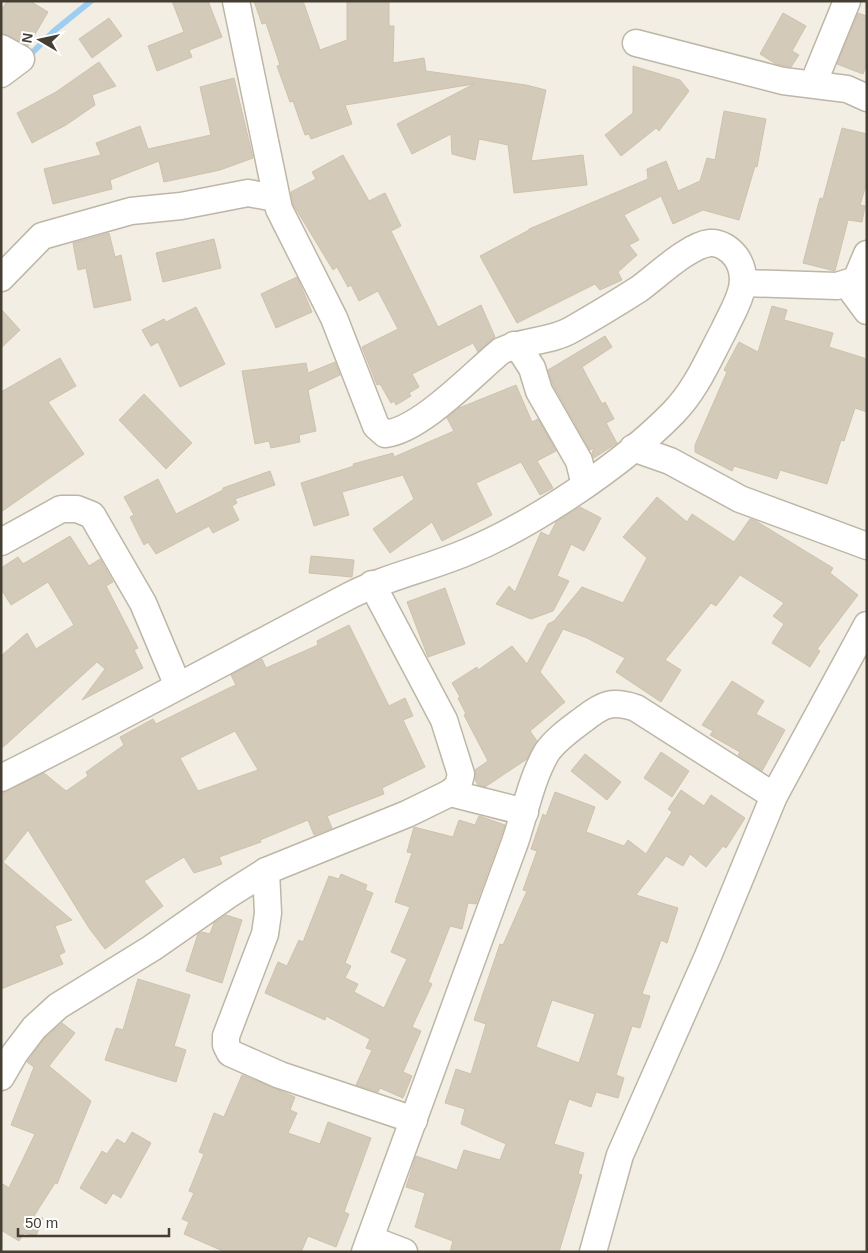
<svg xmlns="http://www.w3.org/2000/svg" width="868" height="1253" viewBox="0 0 868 1253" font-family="Helvetica,sans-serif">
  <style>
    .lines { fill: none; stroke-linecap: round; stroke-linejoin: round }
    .stream { stroke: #9dcef2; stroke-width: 6 }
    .building { fill: #d4cab9; stroke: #cfc2ac; fill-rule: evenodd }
    .minor-casing { stroke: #beb6a6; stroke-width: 29 }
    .minor { stroke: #fff; stroke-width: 26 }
  </style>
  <rect width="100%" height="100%" fill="#f2eee3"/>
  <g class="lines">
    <!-- stream -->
    <path class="stream" d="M26,59L54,31L91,1"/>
  </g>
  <!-- building -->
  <g class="building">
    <path d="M7,1H30L48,12L28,46L1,33V11Z"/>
    <path d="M172,1H208L222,37L189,50L192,57L157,71L148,46L184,32Z"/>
    <path d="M254,1H303L320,50L347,40V1H389V26H394L393,63L424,58L426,71L526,85L546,90L531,161L583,155L587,185L514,193L508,145L479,139L475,160L452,154L451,134L412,154L397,124L474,84L345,105L352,124L311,139L309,134L305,135L293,101L290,102L277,66L280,65L266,23L262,24Z"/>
    <path d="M783,13L806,26L792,51L799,55L791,67L776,64L760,54Z"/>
    <path d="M858,13L867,16V64L863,74L837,64Z"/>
    <path d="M109,18L122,36L92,58L79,39Z"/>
    <path d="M99,62L116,86L92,95L95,105L66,125L32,143L17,113L56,92Z"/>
    <path d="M633,66L680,80L689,91L659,131L656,128L621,156L605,135L633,113Z"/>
    <path d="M234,78L253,158L220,170L164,182L159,161L110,180L112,189L53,204L44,169L101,155L96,143L140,126L148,149L211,135L200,87Z"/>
    <path d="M724,111L766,119L757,167L755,166L739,220L703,210L673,224L661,196L624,215L639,240L629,245L637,255L618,272L622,280L600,290L595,284L517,323L480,256L529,230V229L648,179L647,169L666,161L678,191L700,181L707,158L715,160Z"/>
    <path d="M842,128L867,134V182L860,205L865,206L862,222L848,220L835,271L803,263L820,198L823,199Z"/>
    <path d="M343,155L369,201L385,193L401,226L391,231L438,327L481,305L495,337L478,352L473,343L412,374L419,387L409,393L411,396L396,405L394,401L391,403L380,384L377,385L362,347L398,329L378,291L359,301L351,285L348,287L337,267L333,270L293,204L291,192L316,179L312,172Z"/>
    <path d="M109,233L115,257L121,255L131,300L94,308L86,268L78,270L73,243Z"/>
    <path d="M214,239L221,268L163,282L156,253Z"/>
    <path d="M297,277L312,312L276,328L261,294Z"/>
    <path d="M772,306L787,310L784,320L833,333L829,347L867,359V412L855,408L844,441L841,440L827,484L780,470L777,479L734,466L732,471L695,452V445L727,372L724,370L739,342L758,352Z"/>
    <path d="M196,307L225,364L180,387L158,342L151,346L142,330L164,319L166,322Z"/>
    <path d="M1,309L20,330L1,348Z"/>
    <path d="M605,336L612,347L582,367L602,404L605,402L614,419L606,423L617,443L594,458L592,453L594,448L590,450L553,385L548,370Z"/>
    <path d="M60,358L76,386L48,402L84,454L1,512V392Z"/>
    <path d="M335,362L340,375L308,390L316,431L299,435L300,442L271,448L269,441L255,444L242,371L306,363L308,373Z"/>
    <path d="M516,385L532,422L538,419L556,451L537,461L553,488L540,495L521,462L476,483L492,515L442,541L432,522L390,553L373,529L414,499L403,475L342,492L349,515L314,526L301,483L354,466L353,464L393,453L394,457L454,431L447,418L459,408Z"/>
    <path d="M144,394L192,443L166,469L119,420Z"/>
    <path d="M270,471L275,485L235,499L237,503L232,506L239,520L213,533L209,526L156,554L148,542L144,545L130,517L134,515L124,497L158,479L176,514L223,490V488Z"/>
    <path d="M657,497L687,522L692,514L734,542L750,519L756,521L833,568L830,573L858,595L817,649L820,651L810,667L772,643L784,624L773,616L784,603L740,575L716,606L711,603L665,660L681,670L661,702L616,672L625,658L587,638L563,629L540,672L565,702L530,731L537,741L527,759L485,787L478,785L475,780V770L488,761L464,715L466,714L458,698L460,697L452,683L477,667L478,670L512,646L527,664L548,624L554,621L582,587L623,603L647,558L623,537Z"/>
    <path d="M580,507L601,518L584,551L571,544L557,576L569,581L553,611L531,619L496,604L509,586L515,592L541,532L549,536L556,522Z"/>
    <path d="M70,536L89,566L100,559L113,582L106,586L138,648L134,650L143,668L82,700L105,669L97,662L1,749V656L27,633L36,649L74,625L48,582L11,605L1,589V568L18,557L23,564Z"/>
    <path d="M311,556L354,560L352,577L309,573Z"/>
    <path d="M445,588L465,644L428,657L407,602Z"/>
    <path d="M349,625L389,706L405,698L413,716L403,720L425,767L382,788L384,794L327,816L332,828L314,835L308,820L260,840L261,842L219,857L222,864L194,873L184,857L144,881L163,906L105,949L89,928L28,830L3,862L72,920L55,926L65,952L59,955L63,964L1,989V793L44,773L66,791L88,776L86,772L124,745L120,737L153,719L156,724L229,688L236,685L231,675L262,659L266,668L318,645L317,641ZM235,731L258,770L198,791L180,758Z"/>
    <path d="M732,681L764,701L756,714L785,730L762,771L738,755L740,752L710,735L713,731L702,725Z"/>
    <path d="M661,752L689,771L672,797L644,778Z"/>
    <path d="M585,754L621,782L607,800L571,771Z"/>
    <path d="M681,790L704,806L711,795L745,818L726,848L723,846L706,867L690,854L683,866L666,856L636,895L678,908L667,943L661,940L642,994L650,996L640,1028L632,1026L616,1075L624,1078L618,1098L596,1092L591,1107L569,1099L554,1144L584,1153L578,1174L582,1175L559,1252H450L453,1241L415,1227L425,1193L406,1187L416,1156L457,1170L464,1150L500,1160L506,1144L461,1124L465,1109L445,1103L456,1069L471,1074L486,1024L474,1020L500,944L503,945L527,891L523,890L537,851L531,849L543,814L546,816L555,792L595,807L586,832L624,846L628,840L646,854L672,812L668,809ZM552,1000L595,1014L579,1063L536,1047Z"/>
    <path d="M479,816L505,825L476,904L468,903L462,929L450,926L428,982L432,984L412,1027L421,1031L403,1072L412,1076L403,1098L380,1088L378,1092L356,1085L372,1050L366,1048L370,1039L326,1016L325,1020L265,993L278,962L287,966L299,940L303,942L329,876L339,879L341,874L367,885L365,890L373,893L345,963L351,966L345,978L358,984L354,992L384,1008L407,959L391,952L410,907L395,902L412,853L407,852L414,827L453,837L459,820L475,825Z"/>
    <path d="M226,915L242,920L222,983L186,971L198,934L202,932L210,934L214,923Z"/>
    <path d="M138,979L190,995L174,1046L186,1050L176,1082L105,1060L116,1028L123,1030Z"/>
    <path d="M62,1023L75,1033L49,1066L91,1101L57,1184L55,1183L34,1216L43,1218L36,1236L24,1233L19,1241L1,1230V1183L9,1188L35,1134L11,1125L34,1067L27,1062L45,1038Z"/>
    <path d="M242,1075L295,1097L290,1110L297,1113L288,1133L320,1144L328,1122L371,1138L344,1212L349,1214L336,1247L308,1236L301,1252H225L184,1234L189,1222L182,1219L194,1193L189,1191L204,1154L199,1152L214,1113L224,1117Z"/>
    <path d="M132,1132L151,1143L121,1198L113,1193L106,1204L80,1188L102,1151L107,1154L117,1139L125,1144Z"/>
  </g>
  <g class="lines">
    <!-- minor casing -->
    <g class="minor-casing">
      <g id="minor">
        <path d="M636,43L783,81L847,89L867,98"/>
        <path d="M1,48L21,59L1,74"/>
        <path d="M813,84L847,1"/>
        <path d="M1,278L42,236L131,211L181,206L248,193L275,198"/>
        <path d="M744,283L837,286L856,280L867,254"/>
        <path d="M847,284L867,311"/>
        <path d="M514,345L521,351L532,368L539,391L579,461L585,485"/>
        <path d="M633,448L670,461L740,499L867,546"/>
        <path d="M1,542L61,509H77L92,515L143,603L178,686"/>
        <path d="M1,778C118,720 232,657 347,597C385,577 427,569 467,552C534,524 622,465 673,413C696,390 709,358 724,330C735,306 753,282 736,257C730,249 720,242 710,243C689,245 657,276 639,289C617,303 594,317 571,330C550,342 523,340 501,351C473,374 421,430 385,434L376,426L334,318L279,209L236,1"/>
        <path d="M450,793L525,812"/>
        <path d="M266,871L268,913L265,934L226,1036V1045L230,1053L280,1075L414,1120"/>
        <path d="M1,1077L15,1053L34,1028L58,1006L152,948L228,895L266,871L407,814L450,793L458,786L461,774L444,720L372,584"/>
        <path d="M370,1239L404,1252"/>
        <path d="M365,1252L515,842C525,813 531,779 547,752C556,739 572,728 584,719C603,704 612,700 636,708L774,796"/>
        <path d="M593,1252L620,1155L708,956L774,796L867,625"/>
      </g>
    </g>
    <!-- minor -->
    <use href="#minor" class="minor"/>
  </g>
  <!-- border -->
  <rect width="868" height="1253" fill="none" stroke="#443e33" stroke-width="5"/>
  <!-- north arrow -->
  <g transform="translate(40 40) rotate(279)" stroke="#ffffff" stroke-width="4" paint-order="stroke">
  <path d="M0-4L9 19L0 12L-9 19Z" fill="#443e33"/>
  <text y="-8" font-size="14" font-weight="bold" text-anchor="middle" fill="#443e33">N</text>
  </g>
  <!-- scale -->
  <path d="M18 1228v8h151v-8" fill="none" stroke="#443e33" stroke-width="2.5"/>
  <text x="25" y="1228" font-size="15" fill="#443e33" stroke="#ffffff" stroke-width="4" paint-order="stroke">50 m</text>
</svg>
